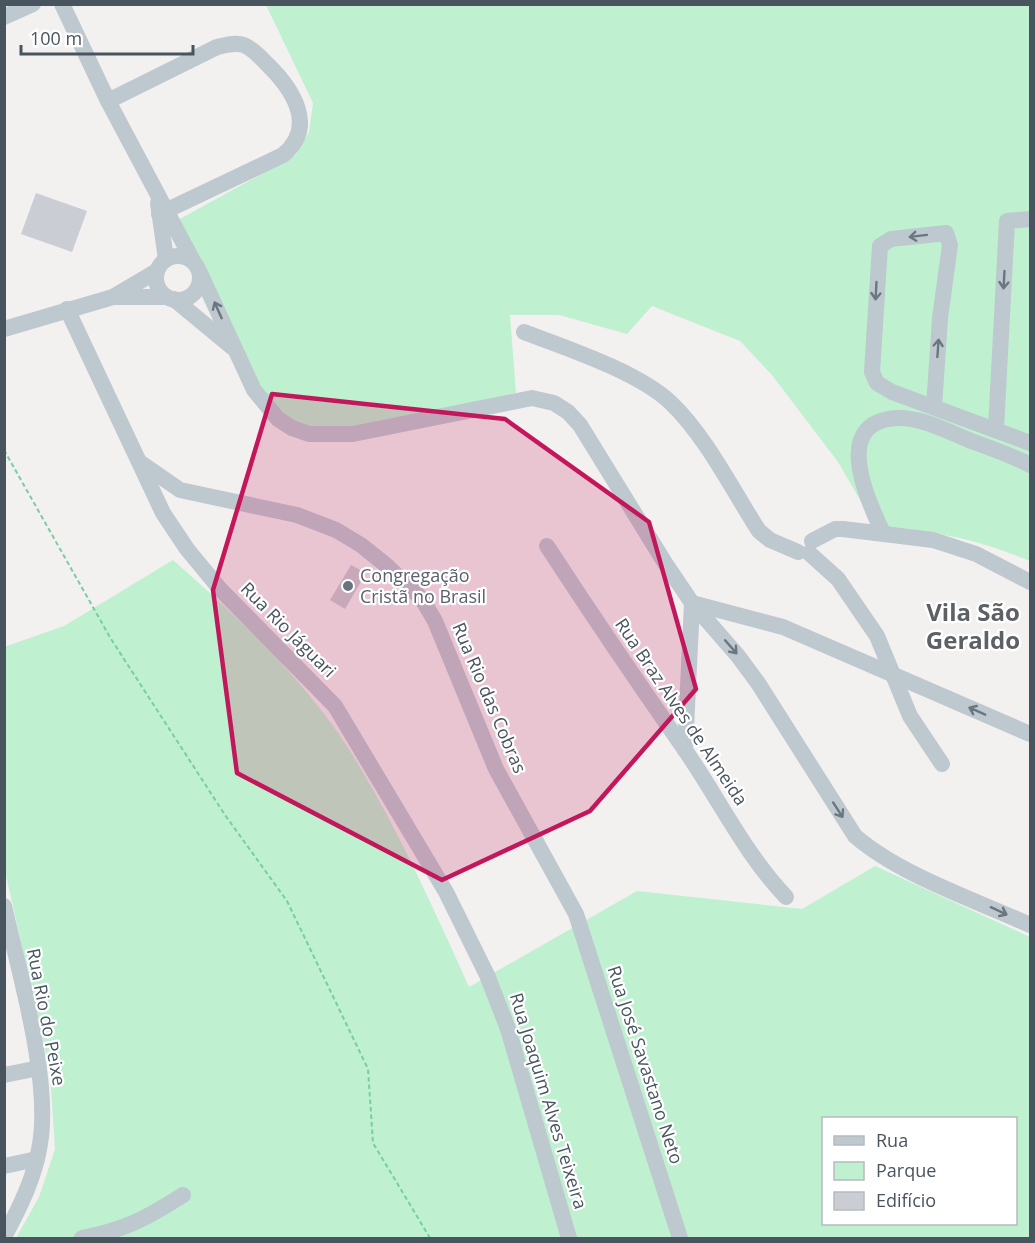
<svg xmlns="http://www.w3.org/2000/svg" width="1035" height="1243" viewBox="0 0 1035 1243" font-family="'Open Sans',sans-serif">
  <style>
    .green { fill: #bff0d0; fill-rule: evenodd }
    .building { fill: #cacdd3 }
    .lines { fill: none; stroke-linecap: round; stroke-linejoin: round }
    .path { stroke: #77ce9f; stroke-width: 2; stroke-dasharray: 4.5 3; stroke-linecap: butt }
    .minor { stroke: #bec8cf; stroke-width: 16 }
    .oneway { stroke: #6b7780 }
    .marked { fill: #c2185b; fill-opacity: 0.2; stroke: #c2185b; stroke-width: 4.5; stroke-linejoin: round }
    .worship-dot { fill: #6b7280; stroke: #fff; stroke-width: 2 }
    .labels { text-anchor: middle; stroke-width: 4.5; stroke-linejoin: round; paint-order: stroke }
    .worship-label { font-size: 18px; fill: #5b616d; stroke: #fff; text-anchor: start }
    .street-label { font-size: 18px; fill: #48545e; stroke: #fff }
    .district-label { font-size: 24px; font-weight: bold; fill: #5d6165; stroke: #fff }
  </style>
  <rect width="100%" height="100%" fill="#f3f0f0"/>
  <!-- green -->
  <g class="green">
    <path d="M266,5H1030V561C979,540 933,529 877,529L838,462L772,375L740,341L652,306L627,334L559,315H510L516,393L345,431L313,430L272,413L178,220L296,155L309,132L313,103Z"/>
    <path d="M173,560C240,619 311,685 357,762C400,834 435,911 469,987L637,891L802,909L875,866L1030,937V1238H16L39,1197L55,1149L50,1072L5,871L4,647L64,626ZM824,1118H1016V1224H824Z"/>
  </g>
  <!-- building -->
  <g class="building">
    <path d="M36,193L87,211L72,252L21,234Z"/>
    <path d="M351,565L366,573L345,609L330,600Z"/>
  </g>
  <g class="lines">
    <!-- path -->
    <path class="path" d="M4,450L111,639L225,815L287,901L368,1069L373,1143L430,1238"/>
    <!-- minor -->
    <g class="minor">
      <path d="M62,4L108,101L193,261"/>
      <path d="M4,17L33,4"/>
      <path d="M108,101L217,47C226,45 235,42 244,45C253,49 260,57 266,63C292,88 318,126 283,155L159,214"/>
      <path d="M158,203L166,259"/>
      <circle cx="178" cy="278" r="22"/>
      <path d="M200,273L254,390L278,419L292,428L309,434H353L532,398L554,403L568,412L580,425L665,563L692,603L738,656L758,683L855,836C900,875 975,900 1030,925"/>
      <path d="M113,297H167"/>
      <path d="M174,299L232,347"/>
      <path d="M67,309L163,513L187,549L220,589L335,706L446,892L487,975L508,1029L569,1238"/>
      <path d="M4,329L113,297L157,271"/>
      <path d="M524,332C566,348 639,372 671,403C705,435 733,491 759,531L770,540L798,552"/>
      <path d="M934,407L940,318L950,245L946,233L891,239L880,246L872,372L877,383L892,392L1030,443"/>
      <path d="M996,429L1007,221L1030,219"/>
      <path d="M141,463L180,490L297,515L336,530L361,545L386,565L422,599L435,621L496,769L576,914L680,1238"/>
      <path d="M883,533C868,500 830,422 897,418C922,417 949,432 971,441C991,448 1011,455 1030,465"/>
      <path d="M812,541L835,529H843L933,540L976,554L1030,582"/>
      <path d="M547,546C592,615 638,683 685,750C719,799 745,854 786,897"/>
      <path d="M809,553L838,579L877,636L910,716L942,764"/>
      <path d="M692,603L783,627L1030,734"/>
      <path d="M685,750L692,603"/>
      <path d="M4,906C19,972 51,1079 40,1144C35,1177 20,1207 4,1237"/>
      <path d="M4,1075L39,1068"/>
      <path d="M4,1166L37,1159"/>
      <path d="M82,1238C125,1230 147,1218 183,1195"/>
    </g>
  </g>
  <!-- one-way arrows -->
  <defs><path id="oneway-shaft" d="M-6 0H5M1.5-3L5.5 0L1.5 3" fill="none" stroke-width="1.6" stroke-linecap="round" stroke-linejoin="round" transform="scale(1.5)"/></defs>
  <g class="oneway">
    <use href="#oneway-shaft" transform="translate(918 236) rotate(173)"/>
    <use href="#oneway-shaft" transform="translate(1004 280) rotate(93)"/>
    <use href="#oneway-shaft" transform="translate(876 291) rotate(93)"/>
    <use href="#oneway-shaft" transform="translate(218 310) rotate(-114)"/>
    <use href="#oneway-shaft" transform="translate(938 348) rotate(-86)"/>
    <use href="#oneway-shaft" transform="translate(731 647) rotate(49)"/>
    <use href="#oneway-shaft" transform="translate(977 711) rotate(-156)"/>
    <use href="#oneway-shaft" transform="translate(838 810) rotate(57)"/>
    <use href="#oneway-shaft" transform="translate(999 911) rotate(25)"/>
  </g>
  <!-- marked area -->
  <path class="marked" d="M272,394L505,419L649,522L696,689L590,811L442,880L237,773L213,590Z"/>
  <!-- markers -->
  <circle class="worship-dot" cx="348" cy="586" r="6"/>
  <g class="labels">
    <!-- worship labels -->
    <g class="worship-label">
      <text x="360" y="582">Congregação<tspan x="360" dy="21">Cristã no Brasil</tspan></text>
    </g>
    <!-- street labels -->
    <g class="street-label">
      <text transform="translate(288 630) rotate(45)" y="6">Rua Rio Jáguari</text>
      <text transform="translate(489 698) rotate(67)" y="6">Rua Rio das Cobras</text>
      <text transform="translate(681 712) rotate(56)" y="6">Rua Braz Alves de Almeida</text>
      <text transform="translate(46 1017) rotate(79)" y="6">Rua Rio do Peixe</text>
      <text transform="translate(645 1065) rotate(72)" y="6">Rua José Savastano Neto</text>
      <text transform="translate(548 1101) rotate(73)" y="6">Rua Joaquim Alves Teixeira</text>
    </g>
    <!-- district labels -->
    <g class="district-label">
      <text x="973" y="621">Vila São<tspan x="973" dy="28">Geraldo</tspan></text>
    </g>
  </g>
  <!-- border -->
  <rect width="1035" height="1243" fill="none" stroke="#48545e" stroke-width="12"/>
  <!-- legend -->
  <rect x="822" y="1117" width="195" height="108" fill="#ffffff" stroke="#b6bbbf" stroke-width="1.5"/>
  <rect x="834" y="1136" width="30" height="9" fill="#bec8cf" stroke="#b6bbbf" stroke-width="1.5"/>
  <text x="876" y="1147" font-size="18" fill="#48545e">Rua</text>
  <rect x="834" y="1162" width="30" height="18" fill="#bff0d0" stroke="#b6bbbf" stroke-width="1.5"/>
  <text x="876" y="1177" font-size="18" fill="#48545e">Parque</text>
  <rect x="834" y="1192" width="30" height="18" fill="#cacdd3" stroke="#b6bbbf" stroke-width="1.5"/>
  <text x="876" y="1207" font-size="18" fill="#48545e">Edifício</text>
  <!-- scale -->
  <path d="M21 45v9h172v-9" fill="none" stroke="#48545e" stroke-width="3"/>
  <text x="30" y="45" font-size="18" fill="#48545e" stroke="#ffffff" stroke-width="4.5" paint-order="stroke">100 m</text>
</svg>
